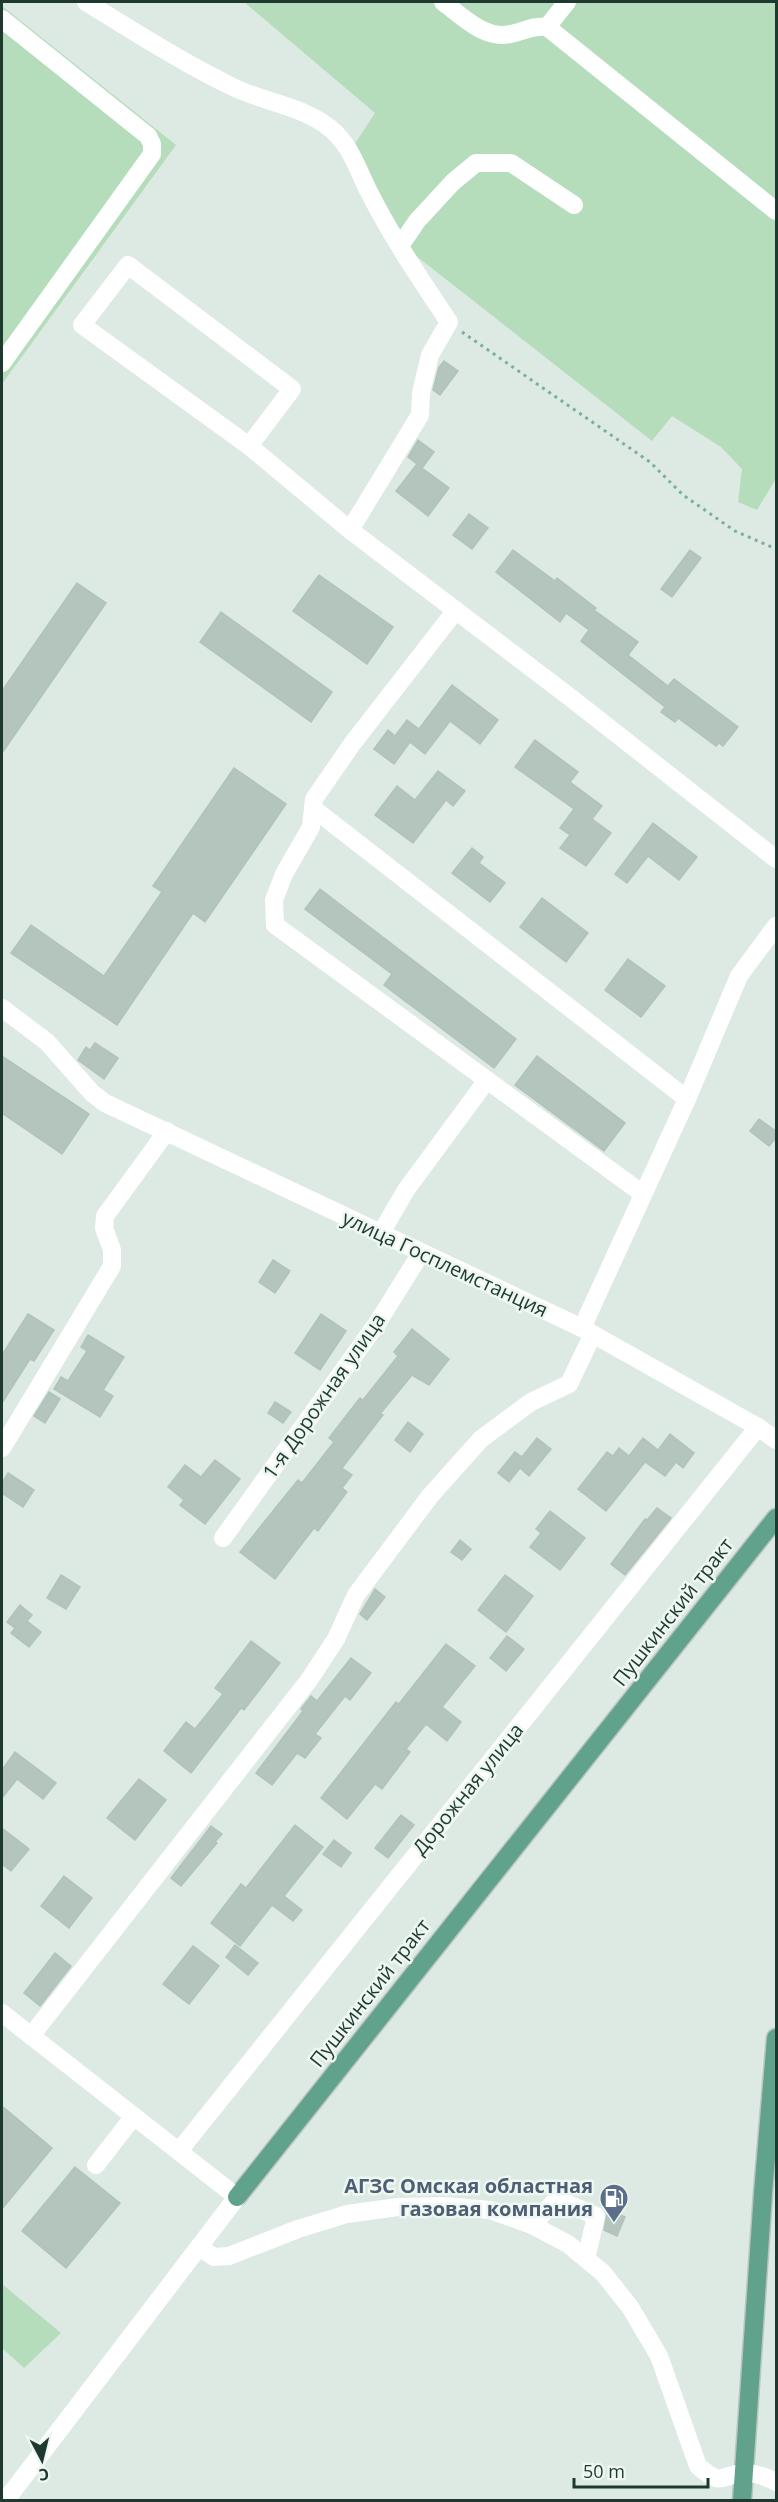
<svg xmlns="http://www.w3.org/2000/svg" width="778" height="2502" viewBox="0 0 778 2502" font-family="'Open Sans',sans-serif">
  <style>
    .green { fill: #b5ddbc }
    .building { fill: #b3c5bc; stroke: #b0c4ba; stroke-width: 1.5 }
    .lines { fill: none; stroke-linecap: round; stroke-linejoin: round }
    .major-casing { stroke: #bcc4c1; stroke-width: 21 }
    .path { stroke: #7caf9b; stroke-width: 3; stroke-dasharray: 3 4.5; stroke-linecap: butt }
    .minor { stroke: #fff; stroke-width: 18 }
    .major { stroke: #60a28b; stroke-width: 18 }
    .labels { text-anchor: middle; stroke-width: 5; stroke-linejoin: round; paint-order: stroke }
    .street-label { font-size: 20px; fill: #1e3a30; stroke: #eef7f1 }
    .service-label { font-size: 20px; font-weight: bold; fill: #4e5e75; stroke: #eef7f1; text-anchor: end }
  </style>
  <rect width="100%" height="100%" fill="#ddeae3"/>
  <!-- green -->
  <g class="green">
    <path d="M244,2H776V479L757,510L738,502L742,469L721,447L672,416L652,441L406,248L354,145L375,113Z"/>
    <path d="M2,6L176,145L2,384Z"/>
    <path d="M2,2284L61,2333L24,2368L2,2348Z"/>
  </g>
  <!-- building -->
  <g class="building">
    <path d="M444,361L458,371L440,395L433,390L439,367Z"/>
    <path d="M418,440L434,452L422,468L449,488L428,516L396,491L417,464L408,457Z"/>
    <path d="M469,514L488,528L472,549L453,535Z"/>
    <path d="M513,550L555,581L557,578L596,608L594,610L638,642L628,655L668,686L674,679L738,727L723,746L719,743L716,746L678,718L675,722L661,712L665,707L581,641L589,630L566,613L560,622L496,572Z"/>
    <path d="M690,550L701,558L672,597L661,589Z"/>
    <path d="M319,575L393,627L367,664L293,611Z"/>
    <path d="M77,583L106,603L2,753V691Z"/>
    <path d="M221,612L332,692L311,722L200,642Z"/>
    <path d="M452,685L498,720L480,744L450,721L425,754L410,742L394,764L374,749L388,730L395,736L407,720L419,729Z"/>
    <path d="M535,740L578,772L570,782L602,806L592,819L611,833L586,866L560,848L570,835L560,828L574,809L515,767Z"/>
    <path d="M234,768L286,804L205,922L193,913L117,1025L11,953L31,925L104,976L162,892L153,886Z"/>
    <path d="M438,771L465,791L453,806L446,800L413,843L375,815L397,786L415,800Z"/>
    <path d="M653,823L697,857L679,880L648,856L627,883L615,874Z"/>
    <path d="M472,848L483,857L479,863L505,883L490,902L452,873Z"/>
    <path d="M320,889L516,1039L494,1068L384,985L392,974L305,909Z"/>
    <path d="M542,898L588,933L566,962L520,927Z"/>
    <path d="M628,959L665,986L641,1017L605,990Z"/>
    <path d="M95,1043L118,1058L104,1079L78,1060L86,1047L90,1050Z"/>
    <path d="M2,1056L89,1114L62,1154L2,1113Z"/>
    <path d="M537,1056L625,1123L604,1151L515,1085Z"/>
    <path d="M759,1119L777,1132V1137L769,1146L750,1131Z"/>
    <path d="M273,1260L290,1271L275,1293L259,1282Z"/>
    <path d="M28,1314L54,1330L34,1361L30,1359L2,1403V1355Z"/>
    <path d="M321,1314L346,1331L320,1370L295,1353Z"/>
    <path d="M412,1329L449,1359L429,1385L412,1375L380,1414L383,1415L342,1468L352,1475L342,1488L347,1492L318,1531L314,1528L275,1579L240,1552L298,1480L302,1483L334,1442L329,1438L360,1398L363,1400L398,1356L394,1352Z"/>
    <path d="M88,1335L124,1357L103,1390L113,1396L100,1417L54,1389L61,1377L68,1381L87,1351L81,1347Z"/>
    <path d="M49,1392L60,1399L45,1423L34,1416Z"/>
    <path d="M275,1402L291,1412L283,1423L268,1413Z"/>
    <path d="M408,1422L423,1434L410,1452L395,1440Z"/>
    <path d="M670,1434L694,1453L683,1468L676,1462L665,1476L645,1462L606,1511L578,1489L607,1452L613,1456L619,1448L629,1456L643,1438L658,1450Z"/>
    <path d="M537,1438L551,1449L529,1476L520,1468L509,1482L498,1473L515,1452L522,1457Z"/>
    <path d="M215,1460L240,1479L205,1524L180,1505L184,1500L168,1487L185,1465L201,1477Z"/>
    <path d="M8,1473L34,1490L23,1507L2,1493V1483Z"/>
    <path d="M657,1508L671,1518L625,1575L611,1564L645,1519L647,1520Z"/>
    <path d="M550,1511L585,1538L560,1570L530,1547L541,1533L536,1529Z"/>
    <path d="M460,1540L471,1549L462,1560L451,1552Z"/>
    <path d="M61,1575L80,1587L66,1609L47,1598Z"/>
    <path d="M505,1575L533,1596L506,1632L478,1610Z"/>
    <path d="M375,1589L385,1597L367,1620L360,1614Z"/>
    <path d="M20,1605L32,1615L27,1621L41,1632L29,1647L11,1633L15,1628L7,1622Z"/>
    <path d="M507,1636L524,1649L506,1671L490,1658Z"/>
    <path d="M251,1641L280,1663L244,1710L241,1708L191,1773L164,1751L186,1722L195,1729L223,1694L215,1688Z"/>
    <path d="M446,1644L475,1666L442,1707L461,1722L447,1741L426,1724L406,1749L410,1752L382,1789L375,1784L347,1819L321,1798L396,1702L399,1704Z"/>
    <path d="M351,1658L371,1673L350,1700L345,1696L315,1734L321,1738L305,1758L297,1753L272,1785L256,1773L303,1711L301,1709L311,1696L317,1701Z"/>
    <path d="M15,1752L56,1783L43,1799L17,1779L2,1798V1770Z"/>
    <path d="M139,1779L166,1800L135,1840L107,1818Z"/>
    <path d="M401,1815L414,1825L388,1858L375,1848Z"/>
    <path d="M295,1825L323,1847L284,1896L302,1910L293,1921L272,1905L240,1946L211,1923L241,1884L246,1888Z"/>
    <path d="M211,1826L222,1834L215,1842L217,1843L181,1886L171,1878Z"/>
    <path d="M2,1828L29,1849L11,1871L2,1864Z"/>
    <path d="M334,1840L351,1853L341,1867L323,1854Z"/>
    <path d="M64,1876L92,1898L69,1928L41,1906Z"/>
    <path d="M235,1945L258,1963L248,1975L226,1957Z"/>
    <path d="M193,1946L219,1966L189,2004L163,1984Z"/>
    <path d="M55,1953L71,1966L40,2006L24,1993Z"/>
    <path d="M2,2106L52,2148L2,2209Z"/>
    <path d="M75,2167L120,2203L66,2268L22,2231Z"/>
    <path d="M604,2208L625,2217L617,2236L604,2230L607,2214Z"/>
  </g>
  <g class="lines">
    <!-- major casing -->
    <g class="major-casing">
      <g id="major">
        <path d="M237,2197L776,1518"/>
        <path d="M742,2500L763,2193L776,2038"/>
      </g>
    </g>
    <!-- path -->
    <path class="path" d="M462,332L650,462L683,495L735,531L776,549"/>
    <!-- minor -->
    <g class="minor">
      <path d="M86,2C135,32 183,63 235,88C267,103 303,106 331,129C351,146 357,168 368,190C391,236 421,280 449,322L430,355L421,393L420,415L350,530"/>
      <path d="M443,2C462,16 485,40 510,34C523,32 533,25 547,27L776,211"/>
      <path d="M2,19L148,136L152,144V154L2,363"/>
      <path d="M547,27L567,2"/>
      <path d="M400,246L417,221L453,182L476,163H511L574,205"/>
      <path d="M249,446L292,389L128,265L82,325L249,446L350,530L571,698L776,859"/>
      <path d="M456,610L352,744L314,799L311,827L284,874L274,900L275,925L643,1194"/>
      <path d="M314,809L687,1099"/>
      <path d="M2,1008L47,1042L92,1093L105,1103L582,1328L758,1427L776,1440"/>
      <path d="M381,1233L406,1190L487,1080"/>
      <path d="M582,1328L687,1099L739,976L776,926"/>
      <path d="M2,1448L112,1266V1250L104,1228L105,1216L167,1131"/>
      <path d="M223,1538L378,1322L421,1253"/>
      <path d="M2,2013L237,2197L6,2500"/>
      <path d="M31,2036L309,1680L336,1639L356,1595L430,1496L481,1439L531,1402L569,1384L593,1334"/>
      <path d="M179,2151L758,1427"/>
      <path d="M96,2165L134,2116"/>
      <path d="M532,2225L557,2199L596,2216L586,2259"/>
      <path d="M199,2247L214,2257L229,2256L298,2229L347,2214L398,2207L445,2206L490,2210L532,2225L568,2244L603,2273L630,2307L659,2356L698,2466C723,2487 717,2476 743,2473C753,2472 768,2478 776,2482"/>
    </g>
    <!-- major -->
    <use href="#major" class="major"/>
  </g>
  <!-- icons -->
  <defs>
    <g id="fuel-pin" transform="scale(1.5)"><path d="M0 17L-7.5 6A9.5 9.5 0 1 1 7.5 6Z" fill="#5c6f8a" stroke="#eef7f1"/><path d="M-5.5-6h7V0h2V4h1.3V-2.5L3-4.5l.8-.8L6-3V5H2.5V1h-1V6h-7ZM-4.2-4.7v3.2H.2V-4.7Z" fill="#fff"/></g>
  </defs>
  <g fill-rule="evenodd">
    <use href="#fuel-pin" x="614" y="2198"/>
  </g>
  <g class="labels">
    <!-- street labels -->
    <g class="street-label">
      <text transform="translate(445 1264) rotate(25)" y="7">улица Госплемстанция</text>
      <text transform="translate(324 1396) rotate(-55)" y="7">1-я Дорожная улица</text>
      <text transform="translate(673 1612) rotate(-52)" y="7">Пушкинский тракт</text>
      <text transform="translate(468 1789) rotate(-51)" y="7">Дорожная улица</text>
      <text transform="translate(370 1993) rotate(-52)" y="7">Пушкинский тракт</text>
    </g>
    <!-- service labels -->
    <g class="service-label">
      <text x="593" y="2193">АГЗС Омская областная<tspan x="593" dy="23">газовая компания</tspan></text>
    </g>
  </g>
  <!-- border -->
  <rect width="778" height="2502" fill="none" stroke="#1e3a30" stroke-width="6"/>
  <!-- north arrow -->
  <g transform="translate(42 2460) rotate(173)" stroke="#eef7f1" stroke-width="4.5" paint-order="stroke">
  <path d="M0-4.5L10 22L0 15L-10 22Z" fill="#1e3a30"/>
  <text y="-9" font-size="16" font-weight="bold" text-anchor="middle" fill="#1e3a30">С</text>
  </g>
  <!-- scale -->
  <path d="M574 2478v9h134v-9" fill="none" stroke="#1e3a30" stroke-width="3"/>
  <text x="583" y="2478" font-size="18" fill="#1e3a30" stroke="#eef7f1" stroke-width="4.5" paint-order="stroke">50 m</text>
</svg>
